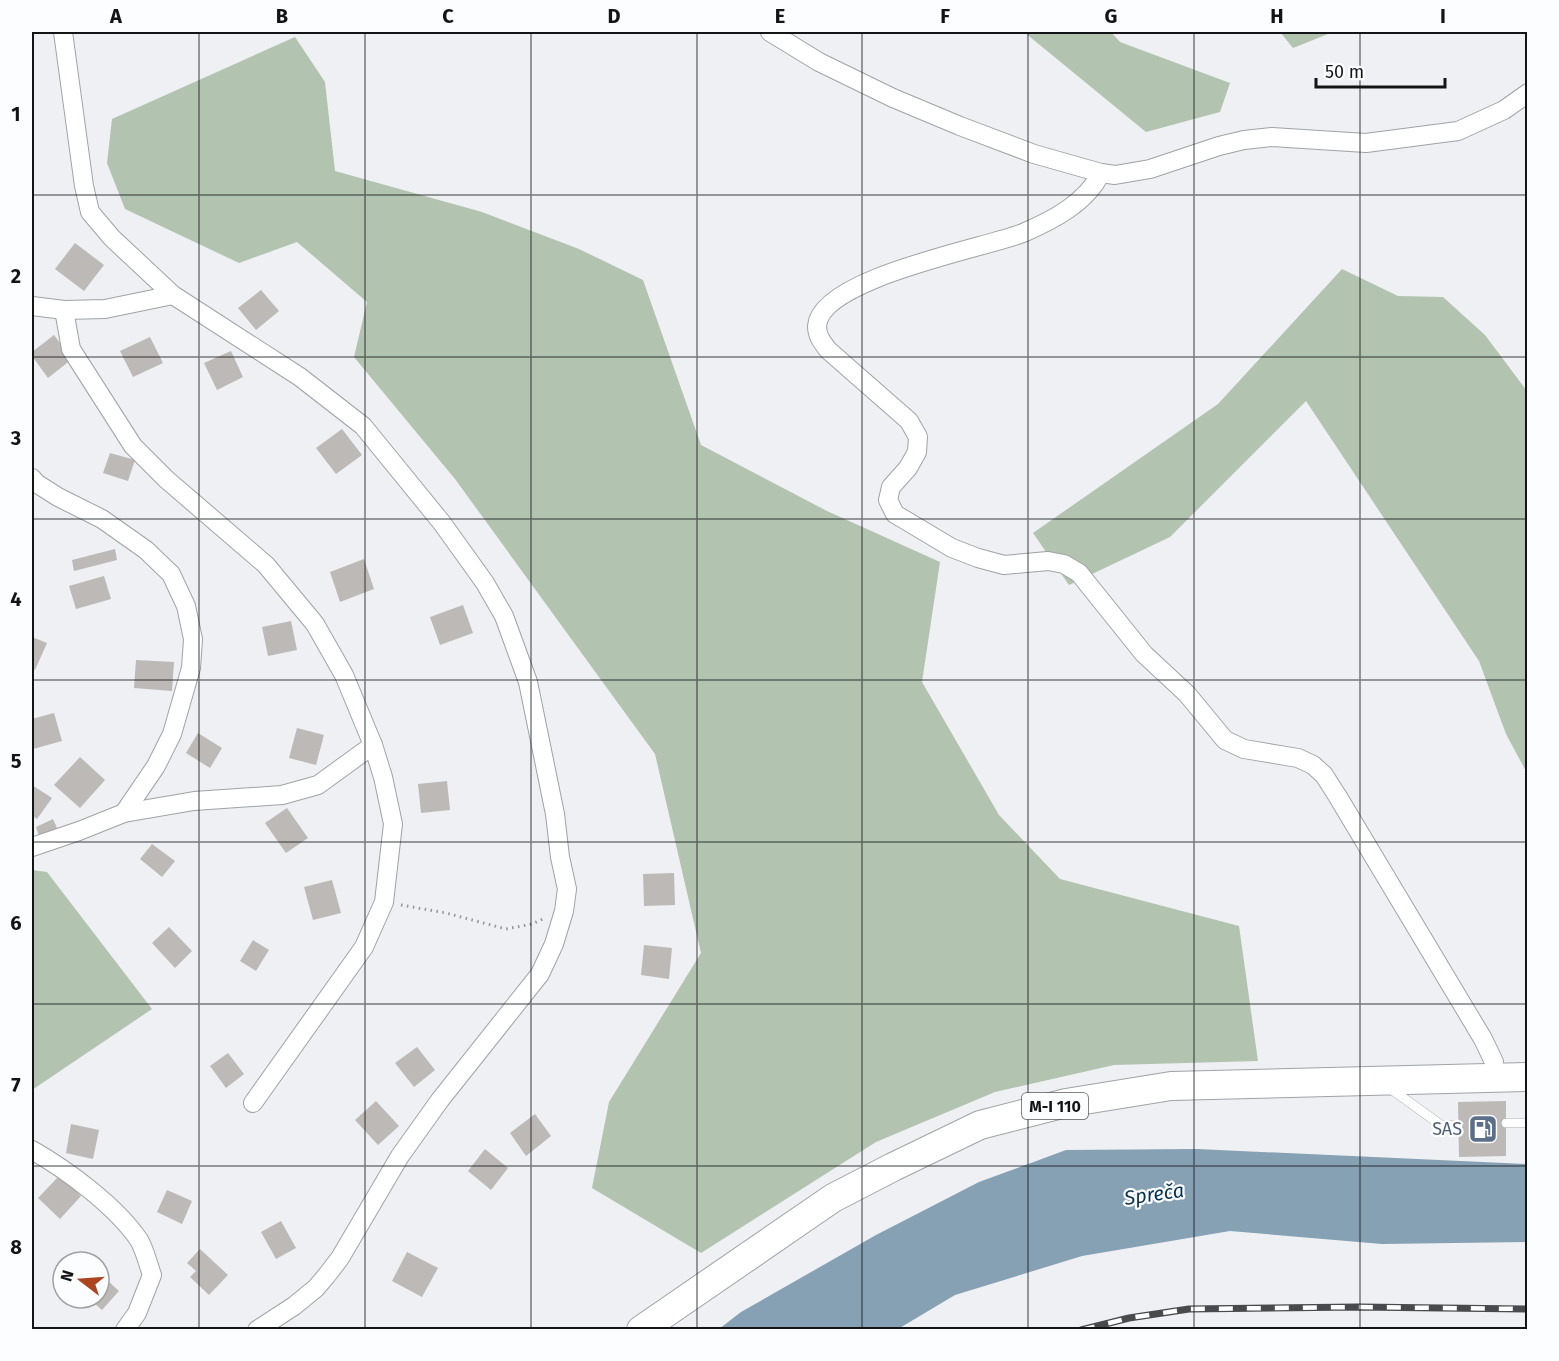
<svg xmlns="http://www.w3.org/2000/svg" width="1559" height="1361" viewBox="0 0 1559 1361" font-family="'Fira Sans',sans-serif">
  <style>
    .green { fill: #b2c3af }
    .water { fill: #86a0b4 }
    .building { fill: #bdb9b7 }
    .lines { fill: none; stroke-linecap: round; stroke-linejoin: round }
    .lane-casing { stroke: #a0a2a5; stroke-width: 10 }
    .street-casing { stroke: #a0a2a5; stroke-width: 20 }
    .primary-casing { stroke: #a0a2a5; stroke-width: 30 }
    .path { stroke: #939496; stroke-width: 3; stroke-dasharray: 1.5 4.5; stroke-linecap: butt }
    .lane { stroke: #fff; stroke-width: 9 }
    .street { stroke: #fff; stroke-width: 18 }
    .primary { stroke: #fff; stroke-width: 28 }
    .rail-casing { stroke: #494a4c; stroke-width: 7 }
    .rail { stroke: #fcfdff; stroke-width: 4.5; stroke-dasharray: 14; stroke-linecap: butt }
    .grid { fill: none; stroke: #131415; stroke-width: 1.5; stroke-opacity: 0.55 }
    .labels { text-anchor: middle; stroke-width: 4.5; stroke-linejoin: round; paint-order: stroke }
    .shield { fill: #fcfdff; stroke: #595a5b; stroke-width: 1.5 }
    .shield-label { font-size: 16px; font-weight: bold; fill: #131415 }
    .service-label { font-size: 18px; fill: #4e5e75; stroke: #fcfdff; text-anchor: end }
    .water-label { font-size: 20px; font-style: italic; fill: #033250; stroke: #fcfdff }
    .neatline { fill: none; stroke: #131415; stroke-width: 2 }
    .grid-label { font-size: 20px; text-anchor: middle; font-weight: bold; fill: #131415 }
  </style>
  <rect width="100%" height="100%" fill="#eef0f3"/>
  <!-- green -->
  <g class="green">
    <path d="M1024,32H1111L1120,42L1230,83L1220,112L1146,132Z"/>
    <path d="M1280,32H1333L1293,48Z"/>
    <path d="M295,37L325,82L335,171L482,212L579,249L643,280L701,445L827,511L940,562L922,682L999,815L1060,879L1239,926L1258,1061L1114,1065L995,1092L876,1142L701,1253L592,1188L609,1102L701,953L655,754L455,479L354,357L367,302L297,242L239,263L125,209L107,163L112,119Z"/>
    <path d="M1342,269L1398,296L1443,297L1485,335L1527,391V773L1506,734L1479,661L1306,401L1170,537L1069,585L1033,533L1218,404Z"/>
    <path d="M32,870L47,872L152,1009L32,1090Z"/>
  </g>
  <!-- water -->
  <path class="water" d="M1197,1149L1527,1164V1242L1382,1244L1230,1231L1082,1256L955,1295L898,1329H719L741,1312L876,1235L979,1182L1066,1150Z"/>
  <!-- building -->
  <g class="building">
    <path d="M75,243L104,265L84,291L55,269Z"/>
    <path d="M261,290L279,311L256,330L238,308Z"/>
    <path d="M54,335L72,359L48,378L32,356V352Z"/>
    <path d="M150,337L163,363L133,377L120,351Z"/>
    <path d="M231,351L243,377L217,390L204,363Z"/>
    <path d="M342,429L362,455L336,474L316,448Z"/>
    <path d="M110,453L135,460L128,481L103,473Z"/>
    <path d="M115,549L117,560L74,571L72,560Z"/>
    <path d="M364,559L374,589L340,602L330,572Z"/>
    <path d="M104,576L111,599L76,609L69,586Z"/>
    <path d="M463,605L473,633L440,645L430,617Z"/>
    <path d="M291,621L297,650L268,656L262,627Z"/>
    <path d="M32,637L47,643L35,670L32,668Z"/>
    <path d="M136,660L174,662L172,691L134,688Z"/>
    <path d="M54,713L62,741L33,749L32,719Z"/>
    <path d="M297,728L324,735L316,765L289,758Z"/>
    <path d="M198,733L222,748L210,768L186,753Z"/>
    <path d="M80,757L105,780L80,808L54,785Z"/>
    <path d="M447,781L450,810L421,813L418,784Z"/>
    <path d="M32,785L52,798L37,819L32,816Z"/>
    <path d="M287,808L308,838L286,853L265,823Z"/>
    <path d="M53,819L57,828L39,836L36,827Z"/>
    <path d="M152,844L175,861L162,877L140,859Z"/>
    <path d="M674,873L675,905L644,906L643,874Z"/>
    <path d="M332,880L341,913L313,920L304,887Z"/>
    <path d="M169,927L192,951L175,968L152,943Z"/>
    <path d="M253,940L269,950L256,971L240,961Z"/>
    <path d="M644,945L672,948L669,979L641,975Z"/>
    <path d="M417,1047L435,1070L414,1087L395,1063Z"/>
    <path d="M228,1053L244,1074L226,1088L210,1066Z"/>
    <path d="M376,1101L399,1126L378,1145L355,1120Z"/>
    <path d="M1506,1101V1156L1459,1157L1458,1102Z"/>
    <path d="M535,1114L551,1136L526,1156L510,1133Z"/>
    <path d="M71,1124L99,1130L93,1159L66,1153Z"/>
    <path d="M485,1149L508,1168L491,1190L468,1171Z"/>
    <path d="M60,1175L81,1196L60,1219L38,1198Z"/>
    <path d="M167,1190L192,1201L182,1224L157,1212Z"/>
    <path d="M281,1221L296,1248L276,1259L261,1232Z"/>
    <path d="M200,1249L228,1275L209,1295L190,1277L196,1271L187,1263Z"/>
    <path d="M407,1252L438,1268L422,1297L392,1281Z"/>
    <path d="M99,1273L119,1291L102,1310L88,1298H99Z"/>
  </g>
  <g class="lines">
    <!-- lane casing -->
    <g class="lane-casing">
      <g id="lane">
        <path d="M1391,1089L1441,1125H1458"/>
        <path d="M1506,1123H1528"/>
      </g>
    </g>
    <!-- street casing -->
    <g class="street-casing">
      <g id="street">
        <path d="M63,32L84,186L90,212L112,238L173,295L300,377L363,426L442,523L485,583L504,616L528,682L555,814L560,857L567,889L564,911L554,944L540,974L440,1100L400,1156L340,1258L327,1275L316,1288L294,1306L257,1330"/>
        <path d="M770,32L819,62L893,98L960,126L1034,154L1101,173L1115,175L1150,169L1219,146L1244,140L1272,137L1366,143L1458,131L1504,110L1528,93"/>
        <path d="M1101,173C1086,203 1053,220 1023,233C985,248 820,278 817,326C817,336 822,342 828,350L909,421L918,437L917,452L908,468L891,487L888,500L895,514L952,548L978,558L1004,565L1048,561L1064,564L1079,573L1144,654L1187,694L1225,740L1244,749L1298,758L1313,765L1324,775L1338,797L1483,1039L1494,1062L1495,1077"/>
        <path d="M32,306L64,310L105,309L173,295"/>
        <path d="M64,310L71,349L133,446L166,479L266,565L315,624L344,675L373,745L383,777L393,824L384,902L364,947L253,1103"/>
        <path d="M32,478L36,483L58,497L102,519L146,550L171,574L186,606L193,639L191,668L172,734L156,766L124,813"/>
        <path d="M32,847L79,831L124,813L194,801L282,795L318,785L373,745"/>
        <path d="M32,1150C67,1170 116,1206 139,1240C145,1250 148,1264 152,1275L137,1313L125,1330"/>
      </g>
    </g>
    <!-- primary casing -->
    <g class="primary-casing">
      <path id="primary" d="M641,1330L833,1198L893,1167L980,1125L1066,1103L1171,1086L1528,1077"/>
    </g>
    <!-- path -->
    <g class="path">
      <path d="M401,905L446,913L506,929L532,924L543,919"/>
      <path d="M1217,1330H1223"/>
    </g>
    <!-- lane -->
    <use href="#lane" class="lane"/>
    <!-- street -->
    <use href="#street" class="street"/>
    <!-- primary -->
    <use href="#primary" class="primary"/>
    <!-- rail casing -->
    <g class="rail-casing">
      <path id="rail" d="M1081,1330L1129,1318L1189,1309L1358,1307L1528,1309"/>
    </g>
    <!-- rail -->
    <use href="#rail" class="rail"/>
  </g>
  <!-- grid -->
  <path class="grid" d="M199,32V1330M365,32V1330M531,32V1330M697,32V1330M862,32V1330M1028,32V1330M1194,32V1330M1360,32V1330M32,195H1528M32,357H1528M32,519H1528M32,680H1528M32,842H1528M32,1004H1528M32,1166H1528"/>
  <!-- icons -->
  <defs>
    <g id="fuel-square" transform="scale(1.5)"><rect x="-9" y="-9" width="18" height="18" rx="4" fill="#5c6f8a" stroke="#fcfdff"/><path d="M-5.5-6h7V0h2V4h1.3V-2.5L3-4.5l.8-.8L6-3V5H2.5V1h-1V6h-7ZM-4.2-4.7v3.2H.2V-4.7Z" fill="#fff"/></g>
  </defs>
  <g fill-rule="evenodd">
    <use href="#fuel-square" x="1483" y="1129"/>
  </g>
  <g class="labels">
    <!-- shield labels -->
    <rect class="shield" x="1022" y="1093" width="66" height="26" rx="4.5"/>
    <g class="shield-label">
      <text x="1055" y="1112">M-I 110</text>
    </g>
    <!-- service labels -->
    <g class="service-label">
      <text x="1462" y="1135">SAS</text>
    </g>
    <!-- water labels -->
    <g class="water-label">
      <text transform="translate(1154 1194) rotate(-8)" y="7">Spreča</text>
    </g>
  </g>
  <!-- border -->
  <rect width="1559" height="1361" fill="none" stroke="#fcfdff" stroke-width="66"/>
  <!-- north arrow -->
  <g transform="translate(81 1280) rotate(287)"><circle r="28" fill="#fcfdff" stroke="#9fa0a1" stroke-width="1.5"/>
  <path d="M0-4.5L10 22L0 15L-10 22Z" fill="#ac451f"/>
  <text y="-9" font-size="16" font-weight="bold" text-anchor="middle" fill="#131415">N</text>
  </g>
  <!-- scale -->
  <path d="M1316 78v9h129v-9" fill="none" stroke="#131415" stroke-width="3"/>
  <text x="1325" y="78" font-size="18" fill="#131415" stroke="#fcfdff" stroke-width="4.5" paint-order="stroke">50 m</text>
  <rect x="33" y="33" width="1493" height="1295" class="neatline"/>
  <g class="grid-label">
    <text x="116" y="23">A</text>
    <text x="282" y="23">B</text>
    <text x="448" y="23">C</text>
    <text x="614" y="23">D</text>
    <text x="780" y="23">E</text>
    <text x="945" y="23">F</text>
    <text x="1111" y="23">G</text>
    <text x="1277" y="23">H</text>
    <text x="1443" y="23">I</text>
    <text x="16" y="121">1</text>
    <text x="16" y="283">2</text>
    <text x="16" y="445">3</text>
    <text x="16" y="606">4</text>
    <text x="16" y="768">5</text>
    <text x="16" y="930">6</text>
    <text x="16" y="1092">7</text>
    <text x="16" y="1254">8</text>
  </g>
</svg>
